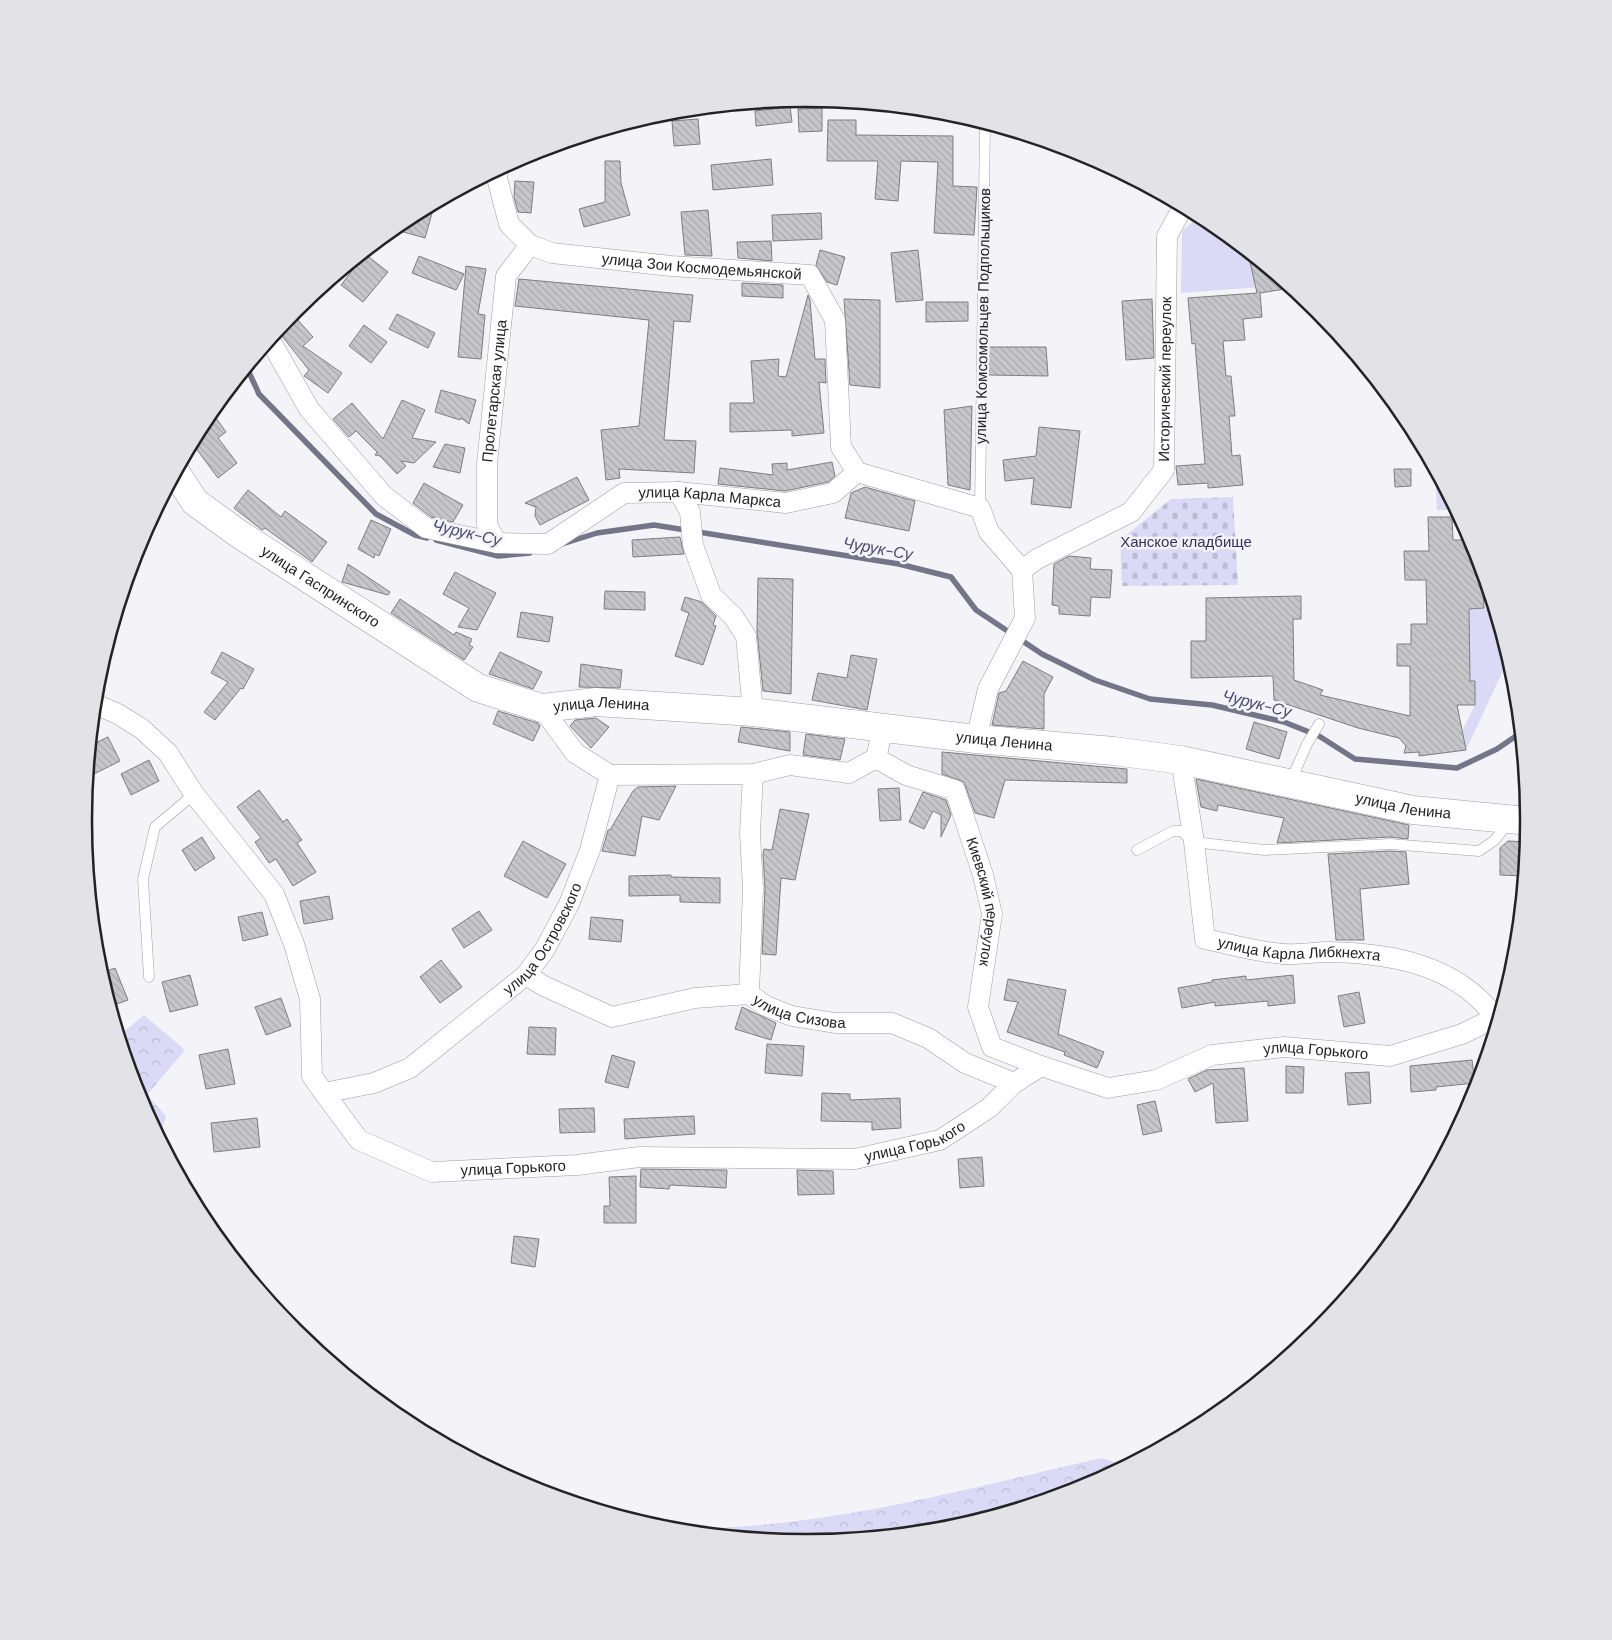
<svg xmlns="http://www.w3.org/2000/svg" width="1612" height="1640" viewBox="0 0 1612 1640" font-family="'DM Sans',sans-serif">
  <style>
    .forest { fill: url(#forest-crowns) }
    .cemetery { fill: url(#cemetery-stones) }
    .green { fill: #dbdaf6 }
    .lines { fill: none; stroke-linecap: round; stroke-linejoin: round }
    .stream { stroke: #757488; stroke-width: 5.5 }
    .building { fill: url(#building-back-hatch); stroke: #7e7e82 }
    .lane-casing { stroke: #9e9ea2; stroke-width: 11 }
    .street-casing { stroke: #9e9ea2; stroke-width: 21 }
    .secondary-casing { stroke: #9e9ea2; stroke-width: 29 }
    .lane { stroke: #fff; stroke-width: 10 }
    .street { stroke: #fff; stroke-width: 20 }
    .secondary { stroke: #fff; stroke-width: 28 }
    .labels { text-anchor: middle; stroke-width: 5; stroke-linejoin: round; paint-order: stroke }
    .street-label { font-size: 15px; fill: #232325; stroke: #f3f3f8 }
    .park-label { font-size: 15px; fill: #37325c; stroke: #f3f3f8 }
    .water-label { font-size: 16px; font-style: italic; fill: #4d4874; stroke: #f3f3f8 }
    .rim { fill: none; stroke: #232325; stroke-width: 2.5 }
  </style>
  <defs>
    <pattern id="forest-crowns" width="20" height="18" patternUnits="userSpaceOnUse" patternTransform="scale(1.25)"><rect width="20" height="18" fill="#dbdaf6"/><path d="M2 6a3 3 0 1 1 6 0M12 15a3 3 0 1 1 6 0" fill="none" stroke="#bcbbd3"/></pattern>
    <pattern id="cemetery-stones" width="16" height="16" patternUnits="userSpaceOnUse" patternTransform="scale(1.25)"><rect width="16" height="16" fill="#dbdaf6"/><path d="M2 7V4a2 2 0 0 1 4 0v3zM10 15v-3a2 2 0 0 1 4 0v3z" fill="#bcbbd3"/></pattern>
    <pattern id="building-back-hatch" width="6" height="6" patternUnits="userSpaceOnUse" patternTransform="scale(1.25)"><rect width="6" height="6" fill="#c6c6cb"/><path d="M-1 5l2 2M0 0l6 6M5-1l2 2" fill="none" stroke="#aaaaae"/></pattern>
  </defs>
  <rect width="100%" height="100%" fill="#f3f3f8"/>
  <!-- forest -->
  <g class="forest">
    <path d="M144,1015L185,1050L147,1095L166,1116L160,1135L139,1096L120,1035Z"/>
    <path d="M1102,1458L1124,1465L1082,1487L947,1528L806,1542L663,1528C812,1533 958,1490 1102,1458Z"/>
  </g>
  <!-- cemetery -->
  <path class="cemetery" d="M1233,497L1238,585L1122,586L1120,540L1171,499Z"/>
  <!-- green -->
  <g class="green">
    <path d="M1200,216L1208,220L1288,285L1181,293L1182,231Z"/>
    <path d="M1435,474H1436L1455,510H1437Z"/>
    <path d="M1493,607L1508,660L1466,750L1462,731L1475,705L1469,681L1468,609Z"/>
  </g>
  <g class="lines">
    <!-- stream -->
    <g class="stream">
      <path d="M247,368L259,394L376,514L415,535L427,538"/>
      <path d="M436,540L498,556L530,553"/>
      <path d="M562,544L597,533L654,525L899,564L951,577L976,610L1042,654L1095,680L1150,699L1212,705L1284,722L1319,736L1355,759L1457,768L1497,749L1516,736L1519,727"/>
    </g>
  </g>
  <!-- building -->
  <g class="building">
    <path d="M790,107L792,122L756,126L755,111Z"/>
    <path d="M822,108V131L799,132L798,109Z"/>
    <path d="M698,119L700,144L674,146L672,121Z"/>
    <path d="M828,120H856V135L953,136V186L977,187L974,235L934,233L938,162L901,161L898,201L875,199L878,161H827Z"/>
    <path d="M771,159L773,185L713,190L711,165Z"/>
    <path d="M605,161H620L621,183L630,215L584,227L579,209L605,202Z"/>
    <path d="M515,181L534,182L531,213L518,212L514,197Z"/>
    <path d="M435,203L425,238L393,229L405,219Z"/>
    <path d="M708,210L712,256L685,255L681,212Z"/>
    <path d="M821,213L822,239L773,241L772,215Z"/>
    <path d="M771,241L772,261L738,258L737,242Z"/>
    <path d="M820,250L845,257L837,285L827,282L816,265Z"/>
    <path d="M918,250L923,300L896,302L891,253Z"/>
    <path d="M1248,253L1291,288L1260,293L1262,317L1243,319L1245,340L1223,341L1226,376H1231L1235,416H1229L1232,456L1240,455L1243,485L1208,488V483L1178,485L1176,466L1205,464L1195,343L1192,344L1188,298L1257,293Z"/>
    <path d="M365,254L388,272L363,302L341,285Z"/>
    <path d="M419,256L464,274L456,290L412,273Z"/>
    <path d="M466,266L486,269L478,314L485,315L481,359L458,357Z"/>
    <path d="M519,279L693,295L690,322L674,321L664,440L696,441L694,473L619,469L620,478L606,480L601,430L639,426L649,320L515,306Z"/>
    <path d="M742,283L783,285V298L742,296Z"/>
    <path d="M808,295L810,300L815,359H825L826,383L819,382L824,433L792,436V430L730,432V403H754L751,361L779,359L778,376L786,377Z"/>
    <path d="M844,299L880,300V388L850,385Z"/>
    <path d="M1152,299L1154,358L1126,360L1122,301Z"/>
    <path d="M926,302H968V321L926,322Z"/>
    <path d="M397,314L435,333L428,348L389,329Z"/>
    <path d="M295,317L313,337L303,346L342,373L328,393L304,376L309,370L278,331Z"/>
    <path d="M364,325L387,342L371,363L349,346Z"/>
    <path d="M989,347H1046L1048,376L989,375Z"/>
    <path d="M441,390L476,400L469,424L461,418L460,420L435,412Z"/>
    <path d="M402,400L425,410L412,438L436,442L414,463L401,461L406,466L397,474L380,456L375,455L377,452L356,431L349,437L333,419L352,403L383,439Z"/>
    <path d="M972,406L970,490L948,485L944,410Z"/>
    <path d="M211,411L226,432L218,438L237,463L218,478L192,443Z"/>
    <path d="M1039,427L1080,431L1071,508L1031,504L1034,478L1005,481L1003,460L1036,456Z"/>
    <path d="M445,444L465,448L460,473L433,467Z"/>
    <path d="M832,462L835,476L828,482L785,491L718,484L720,468L773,475L772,464L787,463V470Z"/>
    <path d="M1394,469H1411V486L1395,487Z"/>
    <path d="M577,477L589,500L540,525L535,516L536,507L525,503Z"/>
    <path d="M424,483L463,505L453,522L431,517L413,503Z"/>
    <path d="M865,487L915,501L909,531L845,518L851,493Z"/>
    <path d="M248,490L281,517L285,511L327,542L312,562L265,528L262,530L234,508Z"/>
    <path d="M1428,517H1452L1453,540H1471L1482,573L1484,608L1469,609L1470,681H1475V705H1457L1466,750L1419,756V752L1404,753L1406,746L1399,738L1358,728L1274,700L1273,676L1191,678V641H1206V598L1301,596V619H1293L1294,680L1323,690L1320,695L1410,716V666H1397V644H1411V624H1427L1426,580H1405L1404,551H1429Z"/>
    <path d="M371,520L391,529L379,556L375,554L374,558L358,549Z"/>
    <path d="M680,537L684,554L633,557L632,540Z"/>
    <path d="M1069,556L1091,558L1090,569L1112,570L1110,598L1091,597L1090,616L1059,614V606L1052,605L1054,564Z"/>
    <path d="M348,564L390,592L388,595L342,582Z"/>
    <path d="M455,572L496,593L477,630L458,627L469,608L443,594Z"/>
    <path d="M758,578L793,579L791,694L763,691L757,631Z"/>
    <path d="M605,591L645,592V610L604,609Z"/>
    <path d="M685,597L702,602L716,616L713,625L716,626L703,665L675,656L689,613L681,610Z"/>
    <path d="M400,599L454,635L456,632L472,639L469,645L473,647L464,660L391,613Z"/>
    <path d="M521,612L553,617L549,642L517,637Z"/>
    <path d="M222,652L254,669L243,689L241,688L215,720L204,712L228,682L211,673Z"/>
    <path d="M500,652L542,672L533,689L489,674Z"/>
    <path d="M851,655L877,659L867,710L812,700L818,673L847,678Z"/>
    <path d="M1023,661L1053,677L1044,694V729L992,725L999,693L1006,691Z"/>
    <path d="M581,664L622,670L620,688L579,687Z"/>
    <path d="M498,711L538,723L540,726L533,741L493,724Z"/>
    <path d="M596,718L609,727L591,748L570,726L575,720Z"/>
    <path d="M1254,722L1287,732L1279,759L1246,749Z"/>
    <path d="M741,727L790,732V751L738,742Z"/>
    <path d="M806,734L845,739L840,760L803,755Z"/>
    <path d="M108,737L120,761L88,777L91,745Z"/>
    <path d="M942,752L1127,769V783L1005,780L994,818L975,813L964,782L942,774Z"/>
    <path d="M149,760L159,781L131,795L121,774Z"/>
    <path d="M1196,779L1409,825L1408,839L1390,837L1277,843L1284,818L1218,805L1217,811L1201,807Z"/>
    <path d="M676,786L659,820L642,816L635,856L602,851L608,830H610L633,791L638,787Z"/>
    <path d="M899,788L901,820L880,821L878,789Z"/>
    <path d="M259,790L283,822L287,819L302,840L297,843L316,872L293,886L276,859L269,863L255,842L261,838L237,807Z"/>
    <path d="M923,792L946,800L951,815L941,837V815L933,811L924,829L909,822Z"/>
    <path d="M780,809L809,814L795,880L781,878L776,955L762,954L765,889L763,855L764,849L772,850Z"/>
    <path d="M202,837L215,858L195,871L182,850Z"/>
    <path d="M523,841L566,864L547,898L504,876Z"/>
    <path d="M1508,841L1526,842L1523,876L1500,875V848Z"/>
    <path d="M1390,851L1406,852L1409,884L1360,889L1364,940H1336L1328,854Z"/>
    <path d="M671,875V877L720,878V903L680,902V895L629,896V876Z"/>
    <path d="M329,896L333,919L304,924L300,901Z"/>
    <path d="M479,911L492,930L464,948L452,929Z"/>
    <path d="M262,912L268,935L243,941L238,917Z"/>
    <path d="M591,917L623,920L621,942L589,939Z"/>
    <path d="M441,960L462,987L440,1003L420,977Z"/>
    <path d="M115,968L128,1000L111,1006L101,973Z"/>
    <path d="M190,975L198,1005L170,1012L162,982Z"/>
    <path d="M1293,975L1295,1003L1268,1006V1001L1215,1006V1002L1182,1008L1178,988L1212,982V980L1246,976V980Z"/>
    <path d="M1008,979L1066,990L1058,1034L1104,1052L1097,1068L1064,1055L1065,1052L1007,1032L1018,1002L1004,1000Z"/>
    <path d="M1359,992L1365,1023L1344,1027L1338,996Z"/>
    <path d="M281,998L291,1026L266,1035L255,1007Z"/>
    <path d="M742,1007L776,1023L771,1040L735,1029Z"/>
    <path d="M529,1027L556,1028L555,1055L527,1054Z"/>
    <path d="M767,1044L804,1046L802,1076L765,1073Z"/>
    <path d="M228,1049L235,1084L206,1089L199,1055Z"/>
    <path d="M612,1055L635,1062L628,1088L605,1082Z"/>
    <path d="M1472,1060L1475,1083L1436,1087V1090L1411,1092L1410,1066Z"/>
    <path d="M1286,1066L1304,1067L1303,1093H1286Z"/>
    <path d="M1244,1068L1248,1121L1216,1123L1213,1083L1195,1092L1188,1079L1207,1070Z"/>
    <path d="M1369,1072L1371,1103L1348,1105L1345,1073Z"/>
    <path d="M822,1093L850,1094V1100L900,1098L901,1128L872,1130V1122L821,1121Z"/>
    <path d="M1155,1101L1162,1131L1143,1135L1137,1105Z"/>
    <path d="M594,1108L595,1132L560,1133L559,1109Z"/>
    <path d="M694,1116L695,1134L625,1139L624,1119Z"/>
    <path d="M257,1118L260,1147L214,1152L211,1123Z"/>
    <path d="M982,1157L984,1186L960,1188L958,1159Z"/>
    <path d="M641,1169L727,1170L726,1188L670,1185L669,1189L640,1187Z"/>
    <path d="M797,1170L833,1171L834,1194L798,1195Z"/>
    <path d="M636,1176V1223H604V1206H610L609,1177Z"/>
    <path d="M514,1236L539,1239L535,1267L511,1263Z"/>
  </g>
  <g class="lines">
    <!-- lane casing -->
    <g class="lane-casing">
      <g id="lane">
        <path d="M980,508L985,123"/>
        <path d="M1290,783L1307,744L1319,724"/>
        <path d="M1137,850L1173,831H1181L1194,842L1264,850L1390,844L1479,851L1495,840L1509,821"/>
        <path d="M149,977L143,879L155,827L194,794"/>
      </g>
    </g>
    <!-- street casing -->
    <g class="street-casing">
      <g id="street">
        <path id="s1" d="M498,170L497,178L509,224L530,245L552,253L671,266L810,275L835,320L841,447L857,472L980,508L989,532L1022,570"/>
        <path id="s2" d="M270,340L309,409L384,496L426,528L497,543L548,544L624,493L679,492L786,503L833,493L857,472"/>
        <path d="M679,492L690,512L693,545L711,595L733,616L746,636L753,712"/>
        <path id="s3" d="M497,543L487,525V464L506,276L530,245"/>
        <path id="s4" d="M1022,570L1037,559L1131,512L1164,470L1167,236L1183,207"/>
        <path id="s5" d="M95,704L118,714L142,729L168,753L194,794L274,894L294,944L310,999L312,1076L324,1093L359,1140L432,1172L577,1165L639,1157L855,1159L940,1140L989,1108L1014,1083L1041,1066L1108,1088L1156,1080L1212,1055L1284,1047L1390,1056L1462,1034L1497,1017"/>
        <path d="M976,739L988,689L1025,618L1022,570"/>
        <path id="s6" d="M876,758L906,775L955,790L983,875L992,914L978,1007L992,1047L1041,1066"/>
        <path id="s7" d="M1181,760L1194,842L1205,939C1230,944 1257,952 1283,954C1298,955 1314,952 1329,952C1391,953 1457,965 1495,1017"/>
        <path d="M610,775L753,774L790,765L849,773L876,758L883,728"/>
        <path id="s8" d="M526,975L544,986L612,1017L695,998L749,994L766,1006L792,1016L835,1023H892L928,1038L965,1063L1014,1083"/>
        <path d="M749,994L753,889L750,833L753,774"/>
        <path id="s9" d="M324,1093L374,1083L410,1068L526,975L545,949L569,904L590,850L610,775L575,753L542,708"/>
      </g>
    </g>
    <!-- secondary casing -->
    <g class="secondary-casing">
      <g id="secondary">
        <path id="s10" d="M176,473L195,502L239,534L478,688L542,708L596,702L753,712L976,739L1114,751L1181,760L1413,810L1528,821"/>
      </g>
    </g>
    <!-- lane -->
    <use href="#lane" class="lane"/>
    <!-- street -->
    <use href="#street" class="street"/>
    <!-- secondary -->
    <use href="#secondary" class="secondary"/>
  </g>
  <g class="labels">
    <!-- street labels -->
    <g class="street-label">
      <text dy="5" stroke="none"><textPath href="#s1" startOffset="259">улица Зои Космодемьянской</textPath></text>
      <text transform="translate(983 316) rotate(-89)" y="5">улица Комсомольцев Подпольщиков</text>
      <text dy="5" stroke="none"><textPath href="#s4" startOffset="268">Исторический переулок</textPath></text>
      <text dy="5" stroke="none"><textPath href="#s3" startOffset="155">Пролетарская улица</textPath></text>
      <text dy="5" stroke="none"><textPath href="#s2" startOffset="548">улица Карла Маркса</textPath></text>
      <text dy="5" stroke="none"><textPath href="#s10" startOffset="186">улица Гаспринского</textPath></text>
      <text dy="5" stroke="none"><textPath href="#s10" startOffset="500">улица Ленина</textPath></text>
      <text dy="5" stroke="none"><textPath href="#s10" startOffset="905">улица Ленина</textPath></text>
      <text dy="5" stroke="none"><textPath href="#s10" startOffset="1310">улица Ленина</textPath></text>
      <text dy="5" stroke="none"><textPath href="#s6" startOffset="202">Киевский переулок</textPath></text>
      <text dy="5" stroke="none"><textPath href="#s9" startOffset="278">улица Островского</textPath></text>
      <text dy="5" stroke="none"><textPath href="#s7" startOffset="276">улица Карла Либкнехта</textPath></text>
      <text dy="5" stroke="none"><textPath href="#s8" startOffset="290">улица Сизова</textPath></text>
      <text dy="5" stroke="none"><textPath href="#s5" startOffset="1534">улица Горького</textPath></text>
      <text dy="5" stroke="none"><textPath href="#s5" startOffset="1099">улица Горького</textPath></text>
      <text dy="5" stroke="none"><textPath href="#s5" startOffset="694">улица Горького</textPath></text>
    </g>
    <!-- park labels -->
    <g class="park-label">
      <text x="1186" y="547">Ханское кладбище</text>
    </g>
    <!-- water labels -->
    <g class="water-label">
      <text transform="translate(467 532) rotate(13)" y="6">Чурук-Су</text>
      <text transform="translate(878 548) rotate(10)" y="6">Чурук-Су</text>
      <text transform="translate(1257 703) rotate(14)" y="6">Чурук-Су</text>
    </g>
  </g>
  <!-- crop -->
  <path d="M0 0H1612V1640H0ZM805 107H807A713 713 0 0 1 1520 820V821A713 713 0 0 1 807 1534H805A713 713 0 0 1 92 821V820A713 713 0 0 1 805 107Z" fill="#e2e2e7" fill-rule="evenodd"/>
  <path class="rim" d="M805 107H807A713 713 0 0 1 1520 820V821A713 713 0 0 1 807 1534H805A713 713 0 0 1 92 821V820A713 713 0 0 1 805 107Z"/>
</svg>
